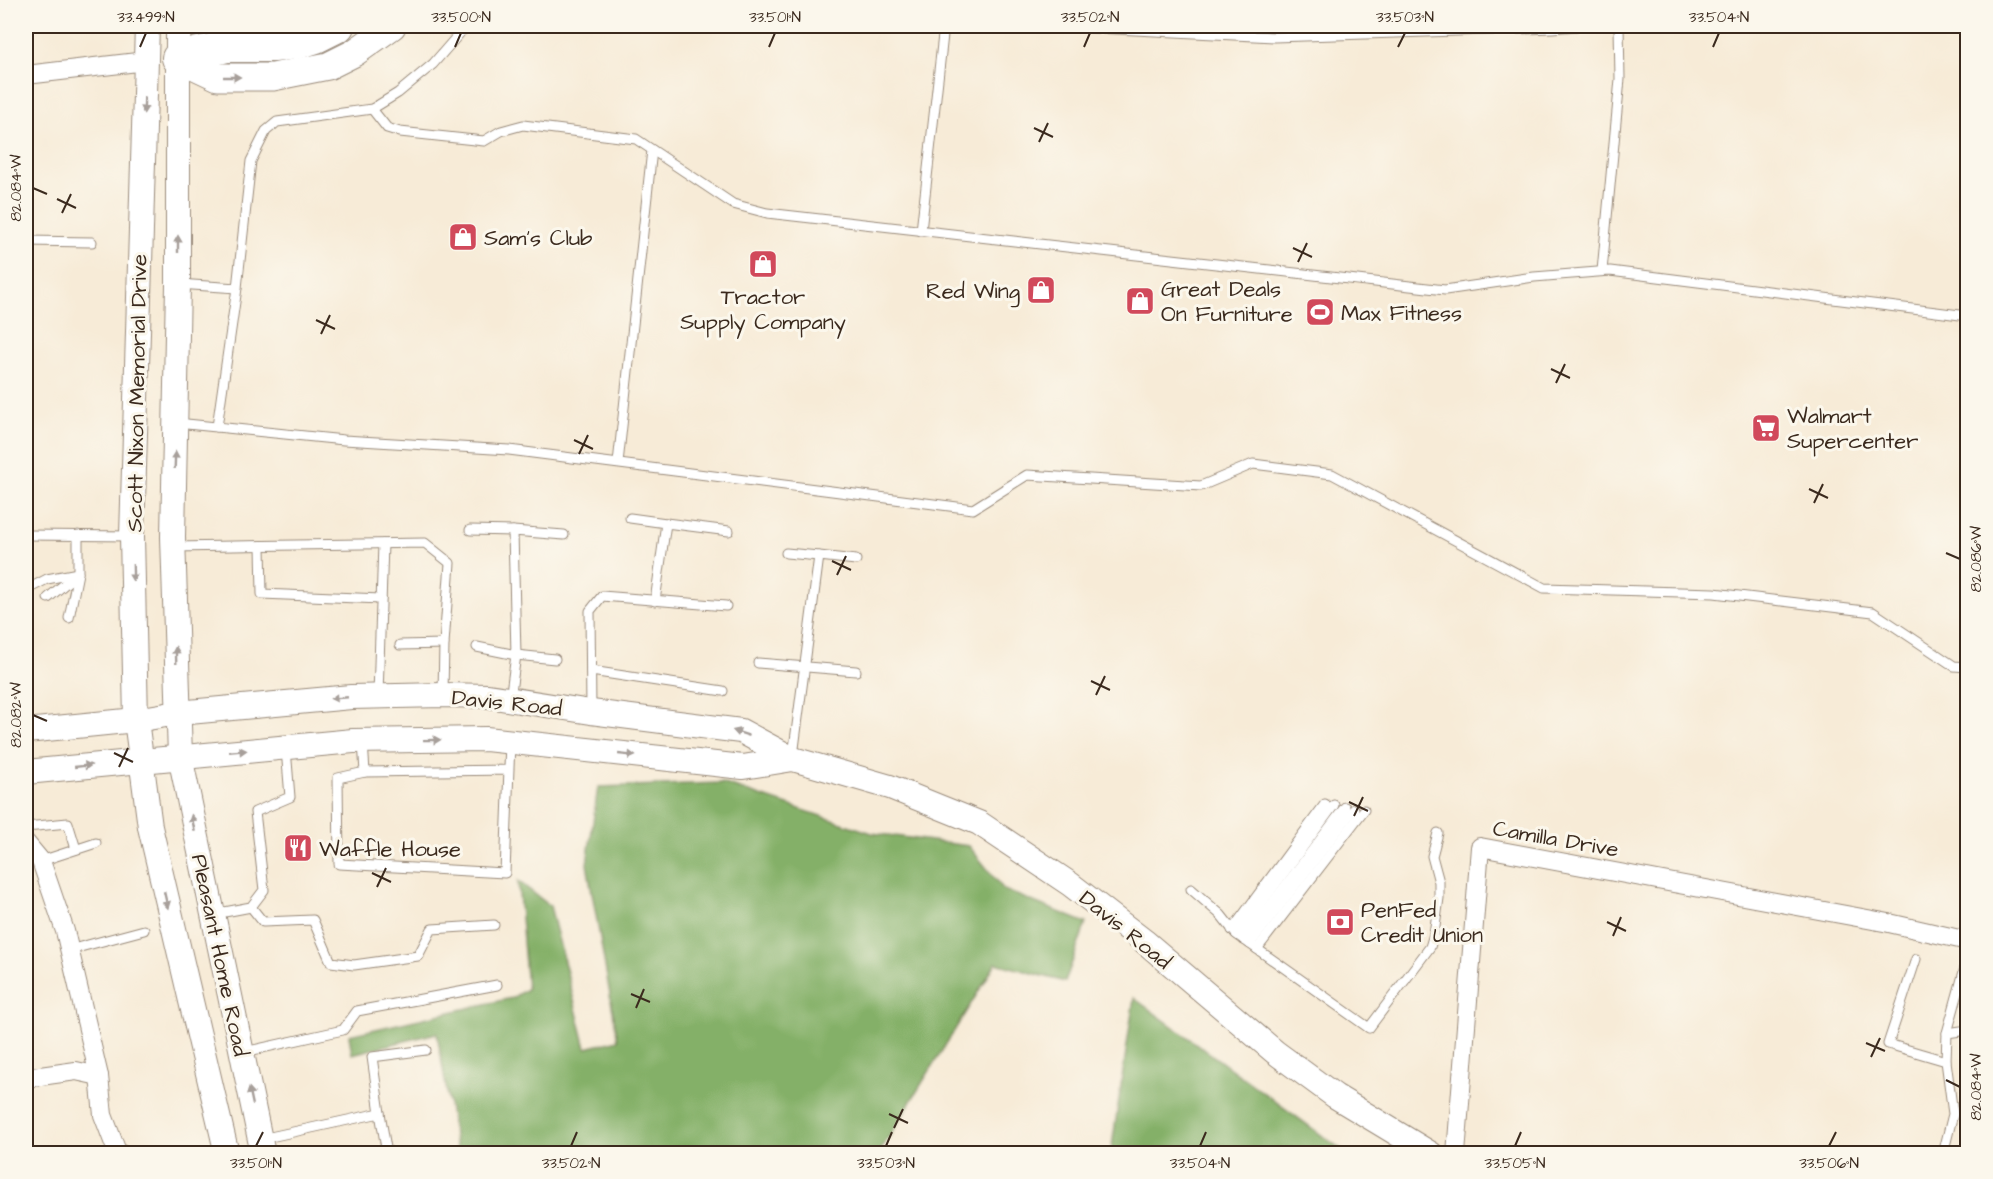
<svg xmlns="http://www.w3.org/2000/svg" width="1993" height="1179" viewBox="0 0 1993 1179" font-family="'Architects Daughter',sans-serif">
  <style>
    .forest { fill: #84b067; stroke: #606d42; stroke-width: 1.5 }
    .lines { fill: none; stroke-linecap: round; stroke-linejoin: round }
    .lane-casing { stroke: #998a7a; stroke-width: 11 }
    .street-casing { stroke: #998a7a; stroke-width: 20 }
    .secondary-casing { stroke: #998a7a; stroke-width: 26 }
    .primary-casing { stroke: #998a7a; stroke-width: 29 }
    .highway-casing { stroke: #998a7a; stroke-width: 34 }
    .lane { stroke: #fff; stroke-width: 9 }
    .street { stroke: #fff; stroke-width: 18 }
    .secondary { stroke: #fff; stroke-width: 24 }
    .primary { stroke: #fff; stroke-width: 27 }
    .highway { stroke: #fff; stroke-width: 32 }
    .oneway { fill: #a79f9a }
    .ticks { fill: none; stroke: #3b2a1e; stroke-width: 2 }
    .labels { text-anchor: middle; stroke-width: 6; stroke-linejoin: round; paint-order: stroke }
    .poi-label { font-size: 22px; fill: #3b2a1e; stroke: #fbf7ec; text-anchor: start }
    .street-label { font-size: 22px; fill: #3b2a1e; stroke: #fbf7ec }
    .neatline { fill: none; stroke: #3b2a1e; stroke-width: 2 }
    .ticks-label { font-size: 15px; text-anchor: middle; fill: #3b2a1e }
  </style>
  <rect width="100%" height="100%" fill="#fbf7ec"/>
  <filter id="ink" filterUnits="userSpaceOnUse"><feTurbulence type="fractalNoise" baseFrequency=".0167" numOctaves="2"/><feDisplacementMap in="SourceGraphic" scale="12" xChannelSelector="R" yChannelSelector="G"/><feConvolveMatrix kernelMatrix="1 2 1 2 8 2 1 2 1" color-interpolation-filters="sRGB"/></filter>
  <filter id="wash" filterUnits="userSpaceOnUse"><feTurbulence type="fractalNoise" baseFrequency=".008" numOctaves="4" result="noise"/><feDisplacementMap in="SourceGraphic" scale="24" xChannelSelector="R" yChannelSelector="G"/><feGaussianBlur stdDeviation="1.35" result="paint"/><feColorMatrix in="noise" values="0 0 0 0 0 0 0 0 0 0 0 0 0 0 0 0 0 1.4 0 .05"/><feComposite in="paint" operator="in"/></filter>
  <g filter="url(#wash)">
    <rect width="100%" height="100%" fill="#f7ebd7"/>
    <!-- forest -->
    <g class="forest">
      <path d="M722,783L872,833L969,846L1004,890L1086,923L1065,982L996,963L879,1153H457L437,1033L352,1054L349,1035L512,998L527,989L518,881L550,906L586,1048L618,1040L587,864L598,787Z"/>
      <path d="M1134,998L1346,1153H1111Z"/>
    </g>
  </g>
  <g filter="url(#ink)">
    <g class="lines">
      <!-- lane casing -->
      <g class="lane-casing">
        <g id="lane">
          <path d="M1055,26L1274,37L1552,28L1577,26"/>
          <path d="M372,109L387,128L400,132L484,141L501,131L523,125L636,139L733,204L767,213L1445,290L1534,277L1610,271L1968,316"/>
          <path d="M921,231L944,26"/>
          <path d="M26,241L92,242"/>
          <path d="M1602,271L1620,79L1619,26"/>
          <path d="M178,284L237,288L251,161L266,131L277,122L372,109L398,93L433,64L466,26"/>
          <path d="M177,423L344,440L509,450L973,509L1027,475L1201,486L1253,464L1332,474L1544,588L1714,593L1873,612L1954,666L1968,667"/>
          <path d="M217,427L237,288"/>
          <path d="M618,463L652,150"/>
          <path d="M630,518L666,523"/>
          <path d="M470,530L513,531"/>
          <path d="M26,535L132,536"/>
          <path d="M261,546L262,594L381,599"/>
          <path d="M175,547L425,543L450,563L444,644L443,693"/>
          <path d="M786,553L819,556"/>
          <path d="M26,590L47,579L78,573L69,618"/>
          <path d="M48,598L78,573V535"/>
          <path d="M655,601L666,523L729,531"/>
          <path d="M400,645L444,644"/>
          <path d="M477,647L516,655L555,659"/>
          <path d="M758,663L856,671"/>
          <path d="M591,671L723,691"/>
          <path d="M378,695L383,544"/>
          <path d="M510,699L516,655L513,531L564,535"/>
          <path d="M591,710L590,611L602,596L726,606"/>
          <path d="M363,742L365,772"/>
          <path d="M793,756L819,556L856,560"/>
          <path d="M509,770L365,772L338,778L339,864L505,873L510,742"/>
          <path d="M26,829V827L68,823L76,849"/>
          <path d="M41,861L96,843"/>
          <path d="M1191,889L1221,915L1236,934L1369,1028L1430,947L1434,934L1439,898V882L1432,856L1438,833"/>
          <path d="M251,907L263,922L313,920L331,962L354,965L418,956L432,929L494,925"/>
          <path d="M214,914L251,907L264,890L255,812L290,797L286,749"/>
          <path d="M1232,930L1325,804"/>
          <path d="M1238,935L1334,805"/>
          <path d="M1244,940L1345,807"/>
          <path d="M1250,944L1354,809"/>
          <path d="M1257,949L1364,810"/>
          <path d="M69,950L144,930"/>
          <path d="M1916,959L1888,1044L1946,1061"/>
          <path d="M1947,1033L1968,1030"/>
          <path d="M244,1052L343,1030L357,1011L497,985"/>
          <path d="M380,1113L372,1057L426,1050"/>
          <path d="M261,1139L380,1113L387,1154"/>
          <path d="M1943,1154L1953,1114L1946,1061L1947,1033L1968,957"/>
        </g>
      </g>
      <!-- street casing -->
      <g class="street-casing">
        <g id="street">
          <path d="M26,75L146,61"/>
          <path d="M26,843L41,861L65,931L99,1076L103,1115L116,1149L120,1154"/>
          <path d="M26,1078L76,1071L99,1076"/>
          <path d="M1456,1154L1480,847L1889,923L1968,941"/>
        </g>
      </g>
      <!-- secondary casing -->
      <g class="secondary-casing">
        <g id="secondary">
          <path d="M147,26L132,536L136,720L150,827L227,1154"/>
          <path d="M178,26V284L173,537L180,756L263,1154"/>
          <path d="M26,731L136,720L178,713L351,697L443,695L488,696L591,712L741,731L793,759L890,787L979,823L1070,884L1144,941L1275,1052L1335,1096L1431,1154"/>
          <path d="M26,772L353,741L486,739L743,767L793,759"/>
        </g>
      </g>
      <!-- primary casing -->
      <g class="primary-casing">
        <path id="primary" d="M178,58L218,77H273L328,66L354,53L392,26"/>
      </g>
      <!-- highway casing -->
      <g class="highway-casing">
        <path id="highway" d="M178,58L227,46H275L297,43L316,37L338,26"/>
      </g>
      <!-- lane -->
      <use href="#lane" class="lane"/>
      <!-- street -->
      <use href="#street" class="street"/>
      <!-- secondary -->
      <use href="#secondary" class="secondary"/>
      <!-- primary -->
      <use href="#primary" class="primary"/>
      <!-- highway -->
      <use href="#highway" class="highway"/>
    </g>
    <!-- one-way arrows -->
    <defs><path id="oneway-solid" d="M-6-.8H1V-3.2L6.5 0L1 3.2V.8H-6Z" transform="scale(1.5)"/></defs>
    <g class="oneway">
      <use href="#oneway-solid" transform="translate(232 77)"/>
      <use href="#oneway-solid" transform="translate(144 105) rotate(92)"/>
      <use href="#oneway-solid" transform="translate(178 244) rotate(-90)"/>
      <use href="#oneway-solid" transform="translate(175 460) rotate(-88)"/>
      <use href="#oneway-solid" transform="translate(133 573) rotate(89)"/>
      <use href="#oneway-solid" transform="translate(176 655) rotate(-92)"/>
      <use href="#oneway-solid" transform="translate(339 698) rotate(175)"/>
      <use href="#oneway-solid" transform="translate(741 733) rotate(-162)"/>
      <use href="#oneway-solid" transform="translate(432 740) rotate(-1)"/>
      <use href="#oneway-solid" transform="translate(238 751) rotate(-5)"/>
      <use href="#oneway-solid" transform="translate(627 755) rotate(6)"/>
      <use href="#oneway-solid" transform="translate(83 766) rotate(-6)"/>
      <use href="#oneway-solid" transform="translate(193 823) rotate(-101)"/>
      <use href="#oneway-solid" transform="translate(166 900) rotate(77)"/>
      <use href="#oneway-solid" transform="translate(251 1096) rotate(-102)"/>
    </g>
  </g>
  <!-- ticks -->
  <path class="ticks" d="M140,47L146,33M455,47L461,33M769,47L775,33M1084,47L1090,33M1398,47L1405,33M1713,47L1719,33M1034,128L1053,137M1039,142L1048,123M33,188L47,194M57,199L76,208M62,213L71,194M1293,248L1312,257M1298,262L1307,243M316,320L335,329M321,334L330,315M1551,369L1570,378M1556,383L1565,364M574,440L593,449M579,454L588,435M1809,489L1828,498M1814,503L1823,484M1946,553L1960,559M832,561L851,570M837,575L846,556M1091,681L1110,690M1096,695L1105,676M33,715L47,721M114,753L133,762M119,767L128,748M1349,802L1368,811M1354,816L1363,797M372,873L391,882M377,887L386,868M1607,922L1626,931M1613,936L1621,917M631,994L650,1002M636,1008L644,989M1866,1043L1885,1051M1871,1057L1880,1038M1946,1080L1960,1087M889,1114L908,1123M894,1128L903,1109M256,1146L263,1132M571,1146L577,1132M886,1146L892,1132M1200,1146L1206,1132M1515,1146L1521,1132M1829,1146L1836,1132"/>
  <!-- icons -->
  <defs>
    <g id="shop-square" transform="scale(1.5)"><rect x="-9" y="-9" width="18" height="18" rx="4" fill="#d1495b" stroke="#fbf7ec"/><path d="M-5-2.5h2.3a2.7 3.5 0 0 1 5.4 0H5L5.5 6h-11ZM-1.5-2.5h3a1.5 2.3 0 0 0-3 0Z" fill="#fff"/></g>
    <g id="stadium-square" transform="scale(1.5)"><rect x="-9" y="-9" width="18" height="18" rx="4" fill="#d1495b" stroke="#fbf7ec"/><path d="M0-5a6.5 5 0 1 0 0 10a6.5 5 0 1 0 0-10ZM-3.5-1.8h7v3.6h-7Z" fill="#fff"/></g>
    <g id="supermarket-square" transform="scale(1.5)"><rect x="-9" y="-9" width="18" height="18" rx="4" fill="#d1495b" stroke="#fbf7ec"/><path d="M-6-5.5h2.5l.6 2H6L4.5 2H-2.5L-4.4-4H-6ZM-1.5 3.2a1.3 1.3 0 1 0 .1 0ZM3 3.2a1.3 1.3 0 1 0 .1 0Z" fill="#fff"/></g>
    <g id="restaurant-square" transform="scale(1.5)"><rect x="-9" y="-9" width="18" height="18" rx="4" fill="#d1495b" stroke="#fbf7ec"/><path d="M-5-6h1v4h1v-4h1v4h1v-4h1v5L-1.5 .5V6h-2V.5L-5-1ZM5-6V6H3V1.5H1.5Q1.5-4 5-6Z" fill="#fff"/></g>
    <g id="bank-square" transform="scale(1.5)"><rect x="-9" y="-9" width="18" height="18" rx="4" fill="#d1495b" stroke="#fbf7ec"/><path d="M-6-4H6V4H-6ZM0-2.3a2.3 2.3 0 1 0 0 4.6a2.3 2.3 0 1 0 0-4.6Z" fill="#fff"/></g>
  </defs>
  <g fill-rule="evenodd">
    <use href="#shop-square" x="463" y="237"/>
    <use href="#shop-square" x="763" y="264"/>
    <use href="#shop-square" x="1041" y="290"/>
    <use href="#shop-square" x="1140" y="301"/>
    <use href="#stadium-square" x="1320" y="312"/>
    <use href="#supermarket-square" x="1766" y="428"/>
    <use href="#restaurant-square" x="298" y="848"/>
    <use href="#bank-square" x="1340" y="922"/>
  </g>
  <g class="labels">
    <!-- poi labels -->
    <g class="poi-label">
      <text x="484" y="245">Sam's Club</text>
      <text x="1161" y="296">Great Deals<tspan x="1161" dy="25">On Furniture</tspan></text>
      <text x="1020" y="298" text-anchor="end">Red Wing</text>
      <text x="763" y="304" text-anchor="middle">Tractor<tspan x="763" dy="25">Supply Company</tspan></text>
      <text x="1341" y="320">Max Fitness</text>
      <text x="1787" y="423">Walmart<tspan x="1787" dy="25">Supercenter</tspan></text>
      <text x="319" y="856">Waffle House</text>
      <text x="1361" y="917">PenFed<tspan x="1361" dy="25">Credit Union</tspan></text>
    </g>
    <!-- street labels -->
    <g class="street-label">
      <text transform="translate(136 393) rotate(-89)" y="8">Scott Nixon Memorial Drive</text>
      <text transform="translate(507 702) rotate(6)" y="8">Davis Road</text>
      <text transform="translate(1556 838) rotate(10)" y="8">Camilla Drive</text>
      <text transform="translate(1126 929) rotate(39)" y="8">Davis Road</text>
      <text transform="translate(221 955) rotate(78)" y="8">Pleasant Home Road</text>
    </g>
  </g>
  <!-- margin -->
  <rect width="1993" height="1179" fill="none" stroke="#fbf7ec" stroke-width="66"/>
  <rect x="33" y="33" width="1927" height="1113" class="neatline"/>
  <g class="ticks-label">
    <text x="146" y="22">33.499°N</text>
    <text x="461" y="22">33.500°N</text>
    <text x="775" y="22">33.501°N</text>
    <text x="1090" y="22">33.502°N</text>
    <text x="1405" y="22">33.503°N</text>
    <text x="1719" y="22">33.504°N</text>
    <text transform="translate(16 188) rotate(-90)" y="5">82.084°W</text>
    <text transform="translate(1976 559) rotate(-90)" y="5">82.086°W</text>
    <text transform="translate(16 715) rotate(-90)" y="5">82.082°W</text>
    <text transform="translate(1976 1087) rotate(-90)" y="5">82.084°W</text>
    <text x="256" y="1168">33.501°N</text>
    <text x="571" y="1168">33.502°N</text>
    <text x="886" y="1168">33.503°N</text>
    <text x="1200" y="1168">33.504°N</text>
    <text x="1515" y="1168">33.505°N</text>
    <text x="1829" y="1168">33.506°N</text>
  </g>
</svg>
